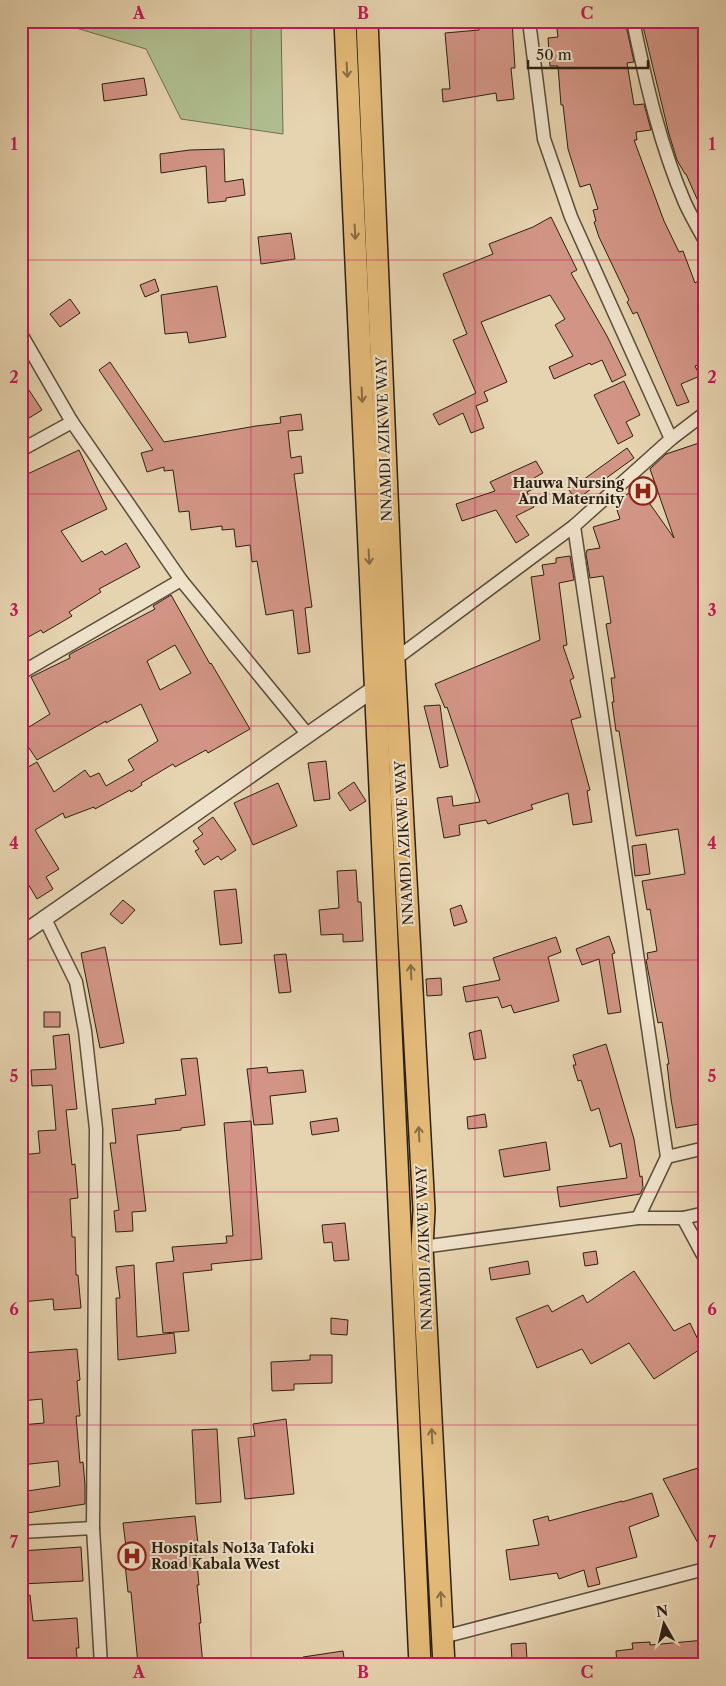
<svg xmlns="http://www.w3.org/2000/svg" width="726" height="1686" viewBox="0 0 726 1686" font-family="'Libre Caslon Text',serif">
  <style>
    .green { fill: #b0be8f; stroke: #6e6f51 }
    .building { fill: #d29585; stroke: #2c2013; fill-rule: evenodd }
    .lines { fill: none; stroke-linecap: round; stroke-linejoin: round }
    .minor-casing { stroke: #5a4d3a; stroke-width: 15 }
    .tertiary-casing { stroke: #5a4d3a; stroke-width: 18 }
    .trunk-casing { stroke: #2c2013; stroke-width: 24 }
    .minor { stroke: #efe2cb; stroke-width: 12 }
    .tertiary { stroke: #efe2cb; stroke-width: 15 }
    .trunk { stroke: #e3ba78; stroke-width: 21 }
    .oneway { stroke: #886d46 }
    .grid { fill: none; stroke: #c2185b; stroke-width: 1; stroke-opacity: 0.55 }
    .labels { text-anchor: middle; stroke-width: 4; stroke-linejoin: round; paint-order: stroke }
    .street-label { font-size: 14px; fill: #2c2013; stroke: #efe2cb }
    .poi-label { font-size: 14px; font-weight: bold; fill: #2c2013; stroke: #efe2cb; text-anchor: end }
    .neatline { fill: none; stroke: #c2185b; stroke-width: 2 }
    .grid-label { font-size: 16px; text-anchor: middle; font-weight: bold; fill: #c2185b }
  </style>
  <rect width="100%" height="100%" fill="#e6d3af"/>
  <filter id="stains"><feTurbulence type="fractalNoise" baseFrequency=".004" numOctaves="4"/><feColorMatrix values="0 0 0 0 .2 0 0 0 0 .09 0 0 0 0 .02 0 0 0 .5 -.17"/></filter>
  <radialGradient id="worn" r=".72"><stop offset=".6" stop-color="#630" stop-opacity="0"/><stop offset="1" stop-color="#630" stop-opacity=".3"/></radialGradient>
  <!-- green -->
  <path class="green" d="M53,21H281L283,134L181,119L146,49Z"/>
  <!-- building -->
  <g class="building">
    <path d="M479,21H512L515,68H511L514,99L497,101L496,93L443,102L442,89H450L445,33L479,30Z"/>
    <path d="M556,21H625L634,62L627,63L634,105L644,104L651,130L636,132L637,140H634L664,221L679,252L683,251L695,283L698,281L705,296V362L695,366L700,376L681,384L689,402L677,406L637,312L633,314L627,302L629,300L599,237L594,222L596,221L593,210L598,209L590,184L580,187L568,149L563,105H561L558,66H550L548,38L558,37Z"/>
    <path d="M646,21H705V217L686,174H685L677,160L669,134L642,22Z"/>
    <path d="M144,78L147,95L104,101L102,84Z"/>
    <path d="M224,149L225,182L243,179L245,195L226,198V201L208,203L206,166L161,173L160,154L190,150Z"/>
    <path d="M551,217L577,270L571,273L607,336L626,375L612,382L602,360L591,365L590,363L554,379L549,367L573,356L555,325L565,319L550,295L481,322L507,382L484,392L488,401L476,406L484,428L471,433L463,413L439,425L433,414L476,393L453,340L467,334L443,274L493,254L489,244L533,227Z"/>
    <path d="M291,233L295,259L261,264L258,237Z"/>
    <path d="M155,279L159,291L145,297L140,285Z"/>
    <path d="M217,286L226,337L189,343L187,332L165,334L161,295Z"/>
    <path d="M70,299L80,313L60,327L50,314Z"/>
    <path d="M110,362L164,442L256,426L281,423L280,417L301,414L303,430L288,431L291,458L301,456L303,473L294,474L312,607L305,608L310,652L298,654L293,610L266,615L257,561L252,562L250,545L236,547L234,529L222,530V526L191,530L189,511L179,512L173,470L164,471V467L147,472L141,453L153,450L99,370Z"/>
    <path d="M21,378L42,410L21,423Z"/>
    <path d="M624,381L640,415L626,422L633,436L618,444L594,395Z"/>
    <path d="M705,441V1086H702L705,1104V1123L676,1128L671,1099L667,1064H669L662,1022L658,1023L646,960L648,959L647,953L657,951L650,909L647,910L642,881L685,874L678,829L636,836L619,731H616L612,702H614L611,678H615L606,624L611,623L604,580L603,576L590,578L586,554L587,550L600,548L593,527L620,519L614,501L623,497L638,487L674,538L650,469L666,454Z"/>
    <path d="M627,448L634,458L576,500L569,490Z"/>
    <path d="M79,450L107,509L61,531L82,562L102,551L105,555L126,543L140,567L99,589L101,592L69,612L72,616L43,633L41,630L21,641V477Z"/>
    <path d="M536,461L543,473L534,478L539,486L527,492L534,507L516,516L529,535L516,543L496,510L462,521L456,504L495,491L490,482Z"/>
    <path d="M570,556L574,580L559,583L567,645L563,646L574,678L570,680L581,717L571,720L590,790L587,791L592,822L573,825L568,793L531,805L533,809L488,824L486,820L459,825L460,835L444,838L437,798L452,796L453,806L480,802L447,707L445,708L435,684L540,640L531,577L544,575L542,565L556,563V558Z"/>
    <path d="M171,595L210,664L211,663L250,729L208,753L206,750L175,767L173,764L141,783L142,785L131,792L130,790L95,809L94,807L65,818L63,813L35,830L59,869L46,877L53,889L37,899L21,872V771L37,762L54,792L85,770L90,777L99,773L106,786L134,770L128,760L158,741L141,704L106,723V721L37,760L21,736V732L50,714L31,677L70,658L69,655L72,653L155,609L153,606ZM175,645L191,673L160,690L147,661Z"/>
    <path d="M440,705L448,766L440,768L424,706Z"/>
    <path d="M326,761L330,799L314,801L308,763Z"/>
    <path d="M354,782L366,801L350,811L338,793Z"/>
    <path d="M278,783L297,826L253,845L234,803Z"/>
    <path d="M213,817L236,850L221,860L218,856L204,865L195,851L199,849L193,841L203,834L198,828Z"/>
    <path d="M646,844L650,874L635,876L632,846Z"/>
    <path d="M356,870L358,902H361L363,941L343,942V934L321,935L319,910L339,908L337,871Z"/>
    <path d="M236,889L242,943L220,945L214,891Z"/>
    <path d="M123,900L135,910L122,924L110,914Z"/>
    <path d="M461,905L467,922L454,926L450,909Z"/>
    <path d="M609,936L615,953L612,954L621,1012L608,1014L599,959L582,965L576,949Z"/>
    <path d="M556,937L561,952L548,957L559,1001L514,1013L511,1005L502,1008L498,997L466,1002L463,987L500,980L493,958Z"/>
    <path d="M105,947L124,1043L100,1048L81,953Z"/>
    <path d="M286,954L291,992L279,993L274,955Z"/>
    <path d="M441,978L442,995L427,996L426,979Z"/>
    <rect x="44" y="1012" width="16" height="15"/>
    <path d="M481,1030L486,1058L474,1060L469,1033Z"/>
    <path d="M69,1034L77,1109L66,1110L72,1165L75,1164L78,1198L70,1199L72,1237H75L76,1275H78L81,1308L54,1310L53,1299L21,1302V1155L40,1153L38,1131L56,1130L52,1085L32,1086L31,1070L56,1069L53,1036Z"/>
    <path d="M606,1044L634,1139L640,1177L642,1176L643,1188L640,1194L560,1207L557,1187L627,1178L621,1143L610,1147L599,1108L591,1111L581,1080L578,1081L573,1065H576L573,1055Z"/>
    <path d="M197,1058L205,1125L181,1128V1130L137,1135L146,1211L132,1212L133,1231L116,1232L114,1211L119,1210L110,1143H116L112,1109L156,1104L155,1099L186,1095L181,1059Z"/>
    <path d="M267,1067L268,1073L303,1070L306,1092L270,1096L273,1124L254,1125L247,1069Z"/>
    <path d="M485,1114L487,1127L468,1129L467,1117Z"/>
    <path d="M337,1118L339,1131L312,1135L310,1122Z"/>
    <path d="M251,1121L262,1259L211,1264L212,1270L183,1273L189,1331L163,1333L156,1263L174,1261L172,1247L227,1243L226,1236H233L224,1123Z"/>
    <path d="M546,1142L550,1170L504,1177L499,1150Z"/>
    <path d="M345,1223L349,1260L334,1261L332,1242L324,1243L322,1225Z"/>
    <path d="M596,1251L598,1264L585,1266L583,1253Z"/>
    <path d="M528,1261L530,1274L491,1280L489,1268Z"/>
    <path d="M134,1265L137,1337L174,1333L176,1353L118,1360L116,1298H120L116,1267Z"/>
    <path d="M634,1271L674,1331L690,1323L702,1348L654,1379L629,1343L591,1364L582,1349L537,1368L516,1318L548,1305L552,1312L583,1295L587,1303Z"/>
    <path d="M331,1318L348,1320L347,1335L331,1334Z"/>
    <path d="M77,1349L80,1380L77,1381L80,1416H76L80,1463L83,1462L85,1485V1504L21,1514V1492L60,1486L58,1461L21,1465V1425L44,1423L42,1399L21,1401V1353Z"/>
    <path d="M310,1355H332V1383L294,1384V1390L272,1391L271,1362L310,1360Z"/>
    <path d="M286,1419L294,1494L245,1499L238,1438L255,1436L253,1424Z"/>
    <path d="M217,1429L221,1502L196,1504L192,1430Z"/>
    <path d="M698,1468L705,1484V1556L663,1479Z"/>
    <path d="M652,1493L659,1516L629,1527L637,1557L596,1568L600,1584L588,1587L584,1570L559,1579L557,1573L510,1580L506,1550L539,1545L533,1520L548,1516L549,1521L622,1501V1502Z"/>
    <path d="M195,1516L198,1544H195L199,1585H197L201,1623H199L203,1665H177V1660L138,1664L131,1592H128L125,1564L128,1563L123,1523Z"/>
    <path d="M81,1547L83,1581L21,1584V1551Z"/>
    <path d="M30,1595L33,1621L77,1618L79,1648H76L78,1665H21V1596Z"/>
    <path d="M705,1640V1659L617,1665L616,1651L633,1649L632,1643L650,1642V1645Z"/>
    <path d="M526,1643L527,1659L512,1660L511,1644Z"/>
    <path d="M343,1651L345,1665H304L303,1657Z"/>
  </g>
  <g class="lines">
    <!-- minor casing -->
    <g class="minor-casing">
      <g id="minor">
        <path d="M529,21L544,139L571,217L671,439"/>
        <path d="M633,21C646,83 660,145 685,203C691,216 698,228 705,241"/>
        <path d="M21,334L72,422L181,580L308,735"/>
        <path d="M21,450L72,422"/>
        <path d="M574,526L667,1157L638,1218"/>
        <path d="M394,660L574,526L671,439L705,413"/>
        <path d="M21,673L181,580"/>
        <path d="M44,917L76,982L85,1031L96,1129L93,1528L101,1665"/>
        <path d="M667,1157L705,1148"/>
        <path d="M683,1218L705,1259"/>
        <path d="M422,1247L638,1218H683L705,1213"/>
        <path d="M21,1532L93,1528"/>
        <path d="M443,1637L705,1569"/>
      </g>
    </g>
    <!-- tertiary casing -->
    <g class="tertiary-casing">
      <path id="tertiary" d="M21,935L375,688"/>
    </g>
    <!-- trunk casing -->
    <g class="trunk-casing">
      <g id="trunk">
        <path d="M345,21L420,1665"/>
        <path d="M367,21L394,660L424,1210L422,1247L444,1665"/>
      </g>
    </g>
    <!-- minor -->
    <use href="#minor" class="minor"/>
    <!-- tertiary -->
    <use href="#tertiary" class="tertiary"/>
    <!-- trunk -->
    <use href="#trunk" class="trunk"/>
  </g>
  <!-- one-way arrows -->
  <defs><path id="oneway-shaft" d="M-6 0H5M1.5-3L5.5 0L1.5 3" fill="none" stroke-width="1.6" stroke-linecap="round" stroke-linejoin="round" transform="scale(1.25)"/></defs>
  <g class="oneway">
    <use href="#oneway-shaft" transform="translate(347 70) rotate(87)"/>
    <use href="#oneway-shaft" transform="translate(355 232) rotate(87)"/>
    <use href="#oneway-shaft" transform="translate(362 395) rotate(87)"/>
    <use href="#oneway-shaft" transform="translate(369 557) rotate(87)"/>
    <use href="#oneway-shaft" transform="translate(411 972) rotate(-93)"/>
    <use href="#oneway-shaft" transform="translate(419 1134) rotate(-93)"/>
    <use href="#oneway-shaft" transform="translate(432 1436) rotate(-93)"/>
    <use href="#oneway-shaft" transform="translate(441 1599) rotate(-93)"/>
  </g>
  <!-- grid -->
  <path class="grid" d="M251,21V1665M475,21V1665M21,260H705M21,494H705M21,726H705M21,960H705M21,1192H705M21,1425H705"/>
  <!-- icons -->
  <defs>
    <g id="hospital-ring" transform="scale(1.4375)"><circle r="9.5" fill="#efe2cb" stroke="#8f2418" stroke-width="1.5"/><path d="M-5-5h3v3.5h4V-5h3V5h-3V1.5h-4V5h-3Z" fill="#8f2418"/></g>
  </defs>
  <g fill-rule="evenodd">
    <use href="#hospital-ring" x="643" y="491"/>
    <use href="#hospital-ring" x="132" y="1556"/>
  </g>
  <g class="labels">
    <!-- street labels -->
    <g class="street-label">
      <text transform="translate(384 439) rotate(-92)" y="5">NNAMDI AZIKWE WAY</text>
      <text transform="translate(404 843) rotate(-93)" y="5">NNAMDI AZIKWE WAY</text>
      <text transform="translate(424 1248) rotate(-92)" y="5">NNAMDI AZIKWE WAY</text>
    </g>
    <!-- poi labels -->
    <g class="poi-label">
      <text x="624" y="488">Hauwa Nursing<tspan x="624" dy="16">And Maternity</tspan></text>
      <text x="151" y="1553" text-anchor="start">Hospitals No13a Tafoki<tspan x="151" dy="16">Road Kabala West</tspan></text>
    </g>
  </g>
  <!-- margin -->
  <rect width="726" height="1686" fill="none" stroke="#e6d3af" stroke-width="55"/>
  <!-- north arrow -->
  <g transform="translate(664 1624) rotate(352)" stroke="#efe2cb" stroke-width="4" paint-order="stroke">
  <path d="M0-4L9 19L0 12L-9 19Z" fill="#2c2013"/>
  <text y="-8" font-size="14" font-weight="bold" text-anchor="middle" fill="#2c2013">N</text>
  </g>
  <!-- scale -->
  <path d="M528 60v8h120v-8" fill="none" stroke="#2c2013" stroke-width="2.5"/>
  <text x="536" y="60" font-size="15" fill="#2c2013" stroke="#efe2cb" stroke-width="4" paint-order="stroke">50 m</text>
  <rect x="28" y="28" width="670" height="1630" class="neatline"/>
  <g class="grid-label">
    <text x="139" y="19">A</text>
    <text x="363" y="19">B</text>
    <text x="587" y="19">C</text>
    <text x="14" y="150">1</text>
    <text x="712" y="150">1</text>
    <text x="14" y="383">2</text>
    <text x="712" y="383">2</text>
    <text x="14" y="616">3</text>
    <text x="712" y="616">3</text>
    <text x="14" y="849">4</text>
    <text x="712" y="849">4</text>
    <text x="14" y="1082">5</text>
    <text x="712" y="1082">5</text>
    <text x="14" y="1315">6</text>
    <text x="712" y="1315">6</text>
    <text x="14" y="1548">7</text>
    <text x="712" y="1548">7</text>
    <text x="139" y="1678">A</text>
    <text x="363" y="1678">B</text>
    <text x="587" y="1678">C</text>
  </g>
  <rect width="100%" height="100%" filter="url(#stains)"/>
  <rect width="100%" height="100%" fill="url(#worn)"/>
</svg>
